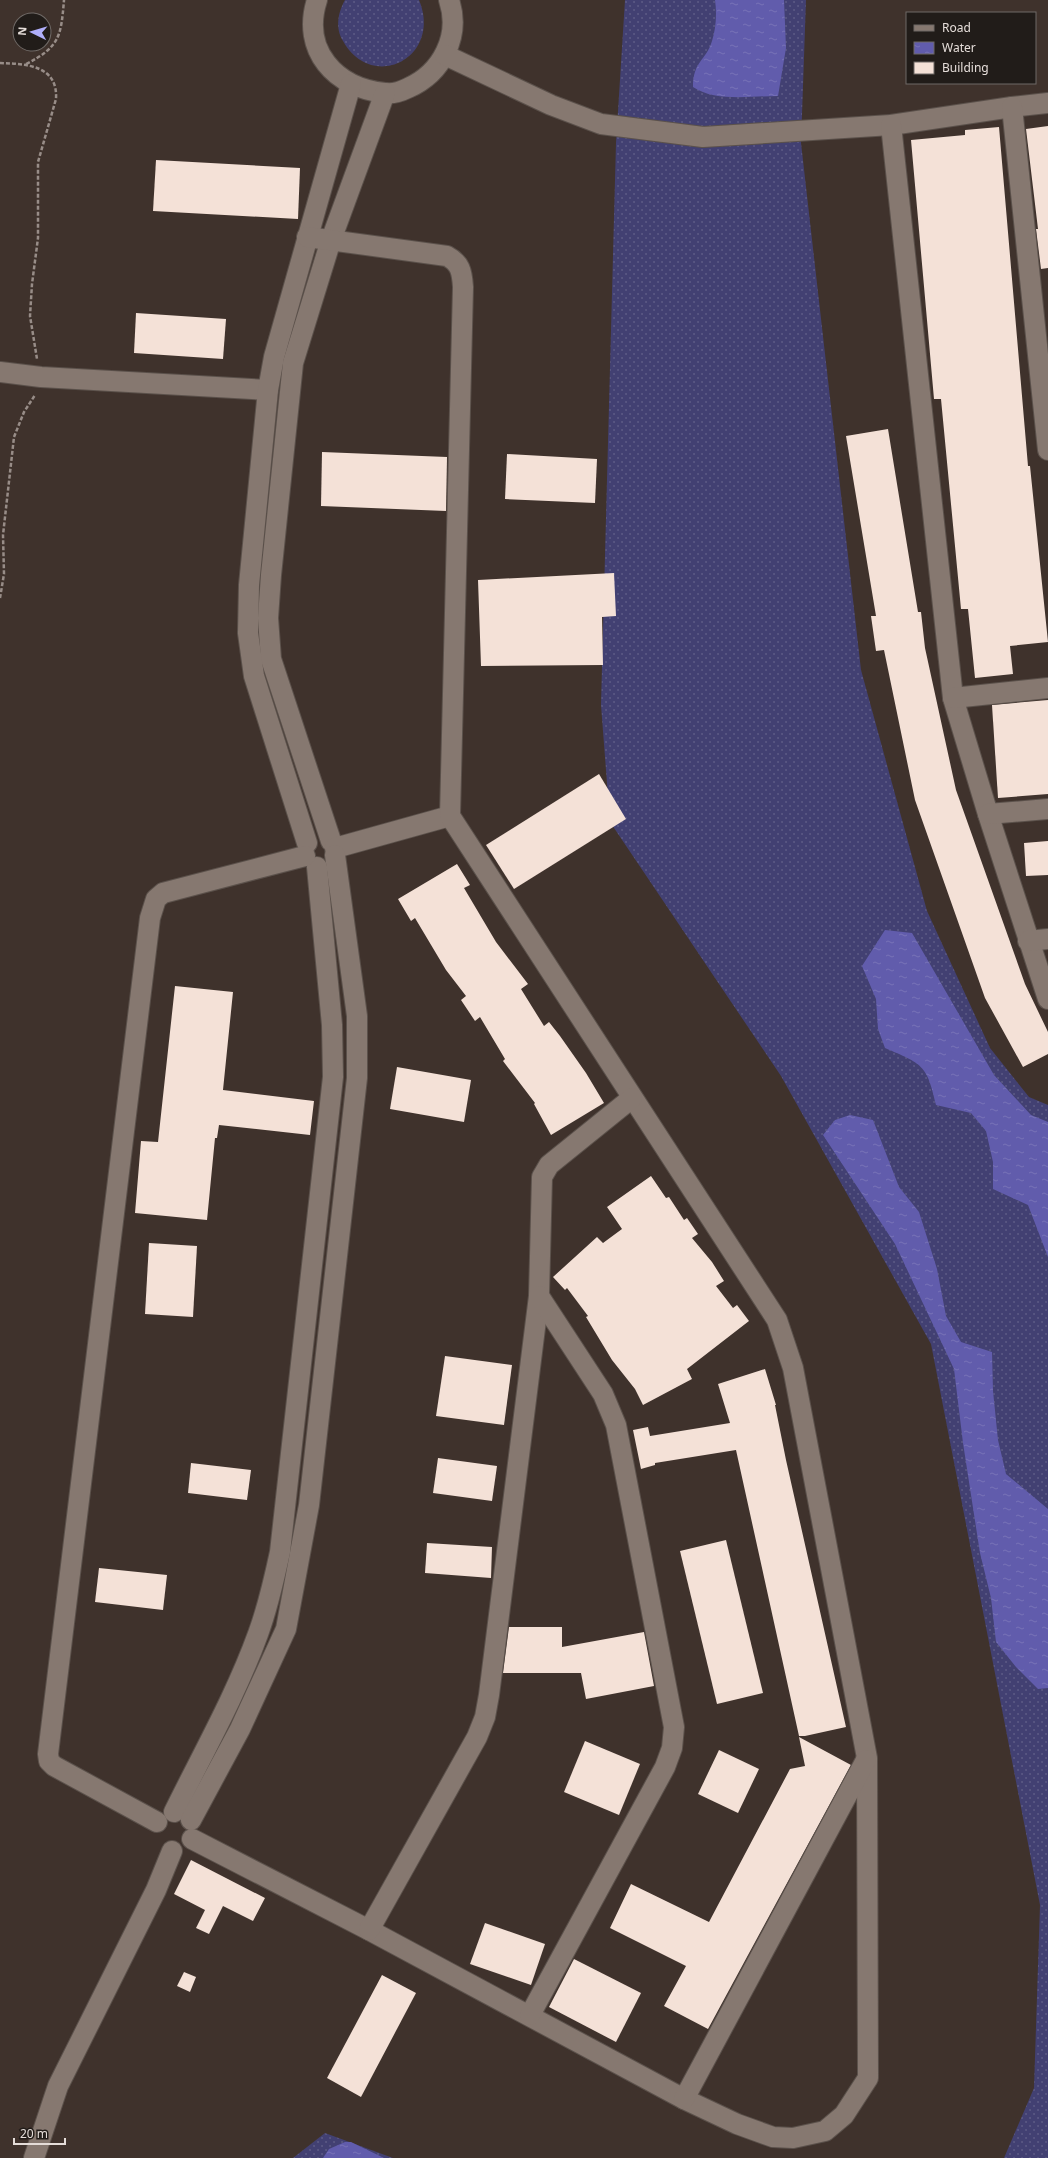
<svg xmlns="http://www.w3.org/2000/svg" width="1048" height="2158" viewBox="0 0 1048 2158" font-family="'Noto Sans',sans-serif">
  <style>
    .grass { fill: url(#grass-dots) }
    .water { fill: url(#water-ripples) }
    .building { fill: #f4e1d7 }
    .lines { fill: none; stroke-linecap: round; stroke-linejoin: round }
    .street-casing { stroke: #5b514b; stroke-width: 22 }
    .path { stroke: #988d88; stroke-width: 2.5; stroke-dasharray: 4 2; stroke-linecap: butt }
    .street { stroke: #867870; stroke-width: 20 }
  </style>
  <defs>
    <pattern id="grass-dots" width="8" height="8" patternUnits="userSpaceOnUse"><rect width="8" height="8" fill="#424072"/><path d="M2 2h.1M6 6h.1" fill="none" stroke="#5d5b86" stroke-width="1.8" stroke-linecap="round"/></pattern>
    <pattern id="water-ripples" width="26" height="14" patternUnits="userSpaceOnUse"><rect width="26" height="14" fill="#615cac"/><path d="M2 4q2-2 4 0t4 0M15 11q2-2 4 0t4 0" fill="none" stroke="#7873b7"/></pattern>
  </defs>
  <rect width="100%" height="100%" fill="#3f322c"/>
  <!-- grass -->
  <g class="grass">
    <path d="M345,0H419C443,58 372,93 343,41C335,28 338,12 345,0Z"/>
    <path d="M625,0H806L801,143L861,670L927,911L990,1048L1029,1097L1048,1105V2158H1004L1034,2088L1040,1905L931,1344L781,1076L610,822L601,705L616,143Z"/>
    <path d="M325,2133L393,2158H293Z"/>
  </g>
  <!-- water -->
  <g class="water">
    <path d="M715,0H784L786,48L778,96C751,96 715,102 693,87C693,61 706,61 712,41C716,29 717,13 715,0Z"/>
    <path d="M885,930L912,933L994,1075L1031,1115L1048,1122V1257L1028,1205L993,1189V1162L986,1131L971,1113L936,1105C927,1064 922,1064 885,1048L878,1029L876,999L862,966Z"/>
    <path d="M850,1115L873,1120L899,1187L919,1212L937,1269L946,1316L961,1342L992,1352L993,1391L998,1440L1006,1474L1048,1509V1688L1038,1689L1016,1667L996,1642L991,1598L980,1553L963,1443L954,1369L895,1244L823,1135L835,1120Z"/>
    <path d="M345,2142H351L384,2158H323L329,2149Z"/>
  </g>
  <!-- building -->
  <g class="building">
    <path d="M1048,126V268L1041,269L1036,229H1038L1026,129Z"/>
    <path d="M999,127L1028,466H1030L1048,642L1010,646L1013,674L975,678L968,609H961L941,399H934L911,140L965,135V130Z"/>
    <path d="M156,160L300,168L298,219L153,211Z"/>
    <path d="M136,313L226,319L223,359L134,353Z"/>
    <path d="M888,429L918,612H921L925,648L956,790L1025,984L1048,1032V1054L1023,1067L985,998L915,800L884,650L876,651L871,616H876L846,436Z"/>
    <path d="M322,452L447,457L446,511L321,506Z"/>
    <path d="M507,454L597,459L595,503L505,499Z"/>
    <path d="M614,573L616,616L602,617L603,665L481,666L478,580Z"/>
    <path d="M1048,700V794L998,798L992,705Z"/>
    <path d="M599,774L626,819L514,889L486,845Z"/>
    <path d="M1048,841V875L1026,876L1024,843Z"/>
    <path d="M457,864L470,885L464,888L496,942L528,984L521,989L544,1026L549,1022L560,1036L586,1073L604,1103L551,1135L534,1104L535,1103L503,1061L505,1059L480,1017L475,1021L461,1000L466,996L446,970L415,918L411,921L398,899Z"/>
    <path d="M175,986L233,992L223,1090L314,1101L310,1135L219,1125L217,1138H215L207,1220L135,1213L141,1141L158,1142Z"/>
    <path d="M397,1067L471,1080L464,1122L390,1109Z"/>
    <path d="M651,1176L666,1198L669,1197L684,1220L687,1218L698,1234L692,1238L712,1262L724,1281L716,1286L733,1308L737,1305L749,1321L687,1369L692,1379L643,1405L635,1389L612,1360L586,1317L588,1316L567,1288L565,1290L553,1277L597,1237L603,1243L622,1229L607,1207Z"/>
    <path d="M149,1243L197,1246L193,1317L145,1314Z"/>
    <path d="M445,1356L512,1365L504,1425L436,1416Z"/>
    <path d="M765,1369L776,1405H775L786,1460L846,1727L805,1736H799L736,1450L655,1463V1465L641,1469L633,1430L648,1427L650,1436L730,1423L718,1384Z"/>
    <path d="M438,1458L497,1466L492,1501L433,1493Z"/>
    <path d="M191,1463L251,1470L247,1500L188,1493Z"/>
    <path d="M726,1540L763,1693L717,1704L680,1551Z"/>
    <path d="M427,1543L492,1547L491,1578L425,1573Z"/>
    <path d="M99,1568L167,1575L163,1610L95,1602Z"/>
    <path d="M509,1627H562V1647L644,1632L654,1686L586,1699L581,1673H503Z"/>
    <path d="M799,1737L851,1765L708,2029L664,2006L686,1966L610,1928L631,1884L709,1922L790,1769L805,1766Z"/>
    <path d="M585,1741L640,1764L619,1815L564,1792Z"/>
    <path d="M719,1750L759,1769L738,1813L698,1794Z"/>
    <path d="M191,1860L265,1898L253,1921L223,1906L209,1934L196,1928L205,1910L174,1894Z"/>
    <path d="M485,1923L545,1944L531,1985L470,1964Z"/>
    <path d="M574,1959L641,1993L616,2042L549,2007Z"/>
    <path d="M184,1972L196,1977L190,1992L177,1986Z"/>
    <path d="M382,1975L416,1993L361,2097L327,2078Z"/>
  </g>
  <g class="lines">
    <!-- street casing -->
    <g class="street-casing">
      <g id="street">
        <path d="M317,0C301,50 335,88 385,93C392,94 402,91 408,88C442,73 461,36 449,0"/>
        <path d="M445,55L551,105L601,124L703,137L891,125L1012,107L1048,103"/>
        <path d="M1012,107L1048,450"/>
        <path d="M891,125L953,698L988,814L1048,999"/>
        <path d="M0,372L41,377L268,390"/>
        <path d="M953,698L1048,688"/>
        <path d="M988,814L1048,809"/>
        <path d="M331,841L271,659L268,618L271,575L293,363L331,240L385,93"/>
        <path d="M307,843L254,676L248,633L249,585L268,390L274,357L351,84"/>
        <path d="M335,848L450,816"/>
        <path d="M1028,941L1048,939"/>
        <path d="M174,1812C203,1753 236,1695 258,1634C268,1607 274,1580 280,1552L333,1077L332,1025L317,867"/>
        <path d="M191,1820L240,1729L286,1629L309,1505L357,1078V1016L335,855"/>
        <path d="M157,1822L54,1766L49,1761L48,1754L150,918L156,899L163,893L305,856"/>
        <path d="M192,1839L369,1930L684,2099L737,2124L773,2137L793,2138L825,2131L844,2115L868,2078L867,1758L793,1368L777,1320L450,816L463,287C462,271 460,263 447,256L307,237"/>
        <path d="M369,1930L477,1737L485,1717L489,1695L539,1296L542,1177L549,1165L632,1098"/>
        <path d="M530,2015L665,1767L672,1748L674,1727L616,1425L603,1394L539,1296"/>
        <path d="M684,2099L866,1760"/>
        <path d="M34,2158L58,2086L156,1890L172,1851"/>
      </g>
    </g>
    <!-- path -->
    <g class="path">
      <path d="M0,63C26,64 58,65 56,99L38,162V238L32,284L30,316L37,359"/>
      <path d="M26,64C60,47 61,36 64,0"/>
      <path d="M0,598L4,574L3,535L14,437L24,412L35,395"/>
    </g>
    <!-- street -->
    <use href="#street" class="street"/>
  </g>
  <!-- legend -->
  <rect x="906" y="12" width="130" height="72" fill="#211c19" stroke="#6f6966"/>
  <rect x="914" y="25" width="20" height="6" fill="#867870" stroke="#6f6966"/>
  <text x="942" y="32" font-size="12" fill="#e5ddd9">Road</text>
  <rect x="914" y="42" width="20" height="12" fill="url(#water-ripples)" stroke="#6f6966"/>
  <text x="942" y="52" font-size="12" fill="#e5ddd9">Water</text>
  <rect x="914" y="62" width="20" height="12" fill="#f4e1d7" stroke="#6f6966"/>
  <text x="942" y="72" font-size="12" fill="#e5ddd9">Building</text>
  <!-- north arrow -->
  <g transform="translate(32 32) rotate(275)"><circle r="19" fill="#211c19" stroke="#6f6966"/>
  <path d="M0-3L7 15L0 10L-7 15Z" fill="#afaefa"/>
  <text y="-6" font-size="11" font-weight="bold" text-anchor="middle" fill="#e5ddd9">N</text>
  </g>
  <!-- scale -->
  <path d="M14 2138v6h51v-6" fill="none" stroke="#e5ddd9" stroke-width="2"/>
  <text x="20" y="2138" font-size="12" fill="#e5ddd9" stroke="#211c19" stroke-width="3" paint-order="stroke">20 m</text>
</svg>
